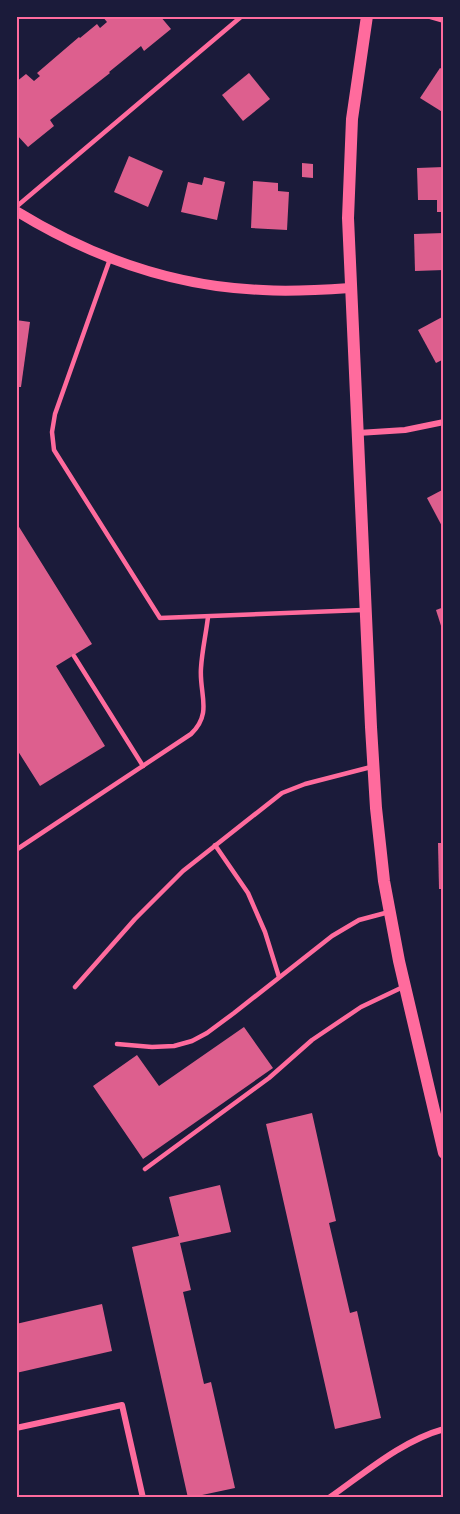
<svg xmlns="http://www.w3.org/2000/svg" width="460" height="1514" viewBox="0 0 460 1514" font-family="'Crimson Pro',serif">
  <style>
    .building { fill: #dd5f8e }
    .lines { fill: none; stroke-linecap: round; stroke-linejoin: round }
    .service { stroke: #ff6b9d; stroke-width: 4.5 }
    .minor { stroke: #ff6b9d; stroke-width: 6 }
    .tertiary { stroke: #ff6b9d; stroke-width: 10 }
    .secondary { stroke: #ff6b9d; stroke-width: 12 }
    .neatline { fill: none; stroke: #ff6b9d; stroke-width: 2 }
  </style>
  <rect width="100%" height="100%" fill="#1b1b3a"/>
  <!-- building -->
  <g class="building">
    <path d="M102,16H160L171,29L144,51L141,46L109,72L110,73L50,120L54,126L28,147L16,134V82L26,74L34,81L40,76L37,73L79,37L80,38L97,24L100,28L107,22Z"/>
    <path d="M440,68L444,70V113L420,98Z"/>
    <path d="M249,73L270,99L243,121L222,95Z"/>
    <path d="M129,156L163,171L148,207L114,192Z"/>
    <path d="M302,163L313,164V178L302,177Z"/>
    <path d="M444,167V212H437V200H418L417,168Z"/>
    <path d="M204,177L225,182L217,220L181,212L188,182L202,185Z"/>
    <path d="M253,181L278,183V191L289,192L287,230L251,228Z"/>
    <path d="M444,233V270L415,271L414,234Z"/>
    <path d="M444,316V359L436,363L418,330Z"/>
    <path d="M16,320L30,322L21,387H16Z"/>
    <path d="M444,489V530L427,498Z"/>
    <path d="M16,522L92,644L56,666L105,746L40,786L16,748Z"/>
    <path d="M444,607V632H443L436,610Z"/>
    <path d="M438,843H444V889H439Z"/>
    <path d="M244,1027L273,1068L143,1159L93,1086L137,1055L159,1086Z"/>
    <path d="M312,1113L336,1221L329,1223L350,1313L357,1311L381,1418L335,1429L266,1124Z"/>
    <path d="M220,1185L231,1232L180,1243L191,1290L183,1292L204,1384L211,1382L235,1488L188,1498L132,1247L179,1236L169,1197Z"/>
    <path d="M102,1304L112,1351L16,1373V1324Z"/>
  </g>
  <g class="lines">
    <!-- service -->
    <g class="service">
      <path d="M16,207L242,16"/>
      <path d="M110,259L55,414L52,432L54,450L160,618L363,610"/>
      <path d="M74,656L143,766"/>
      <path d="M215,845L248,893L265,932L279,977"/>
      <path d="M16,850L191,734C213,713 199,694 201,668C202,651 206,634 208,617"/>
      <path d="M75,987L135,919L183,871L282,793L305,784L371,767"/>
      <path d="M117,1044L152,1047L174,1046L192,1041L207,1033L234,1013L332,936L359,920L389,912"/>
      <path d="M145,1169L269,1078L312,1040L361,1007L403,987"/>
    </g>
    <!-- minor -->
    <g class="minor">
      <path d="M430,16L444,20"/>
      <path d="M358,433L405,430L444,422"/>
      <path d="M16,1428L122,1405L143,1498"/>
      <path d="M329,1498C365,1473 401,1441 444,1429"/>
    </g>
    <!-- tertiary -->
    <path class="tertiary" d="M16,211C91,257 175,287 263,290C292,292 321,290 350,288"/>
    <!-- secondary -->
    <path class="secondary" d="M367,16L352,119L348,218L371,727L376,808L384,881L399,961L444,1153"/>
  </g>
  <!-- border -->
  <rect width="460" height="1514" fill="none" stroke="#1b1b3a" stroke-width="36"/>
  <rect x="18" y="18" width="424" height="1478" class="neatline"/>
</svg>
